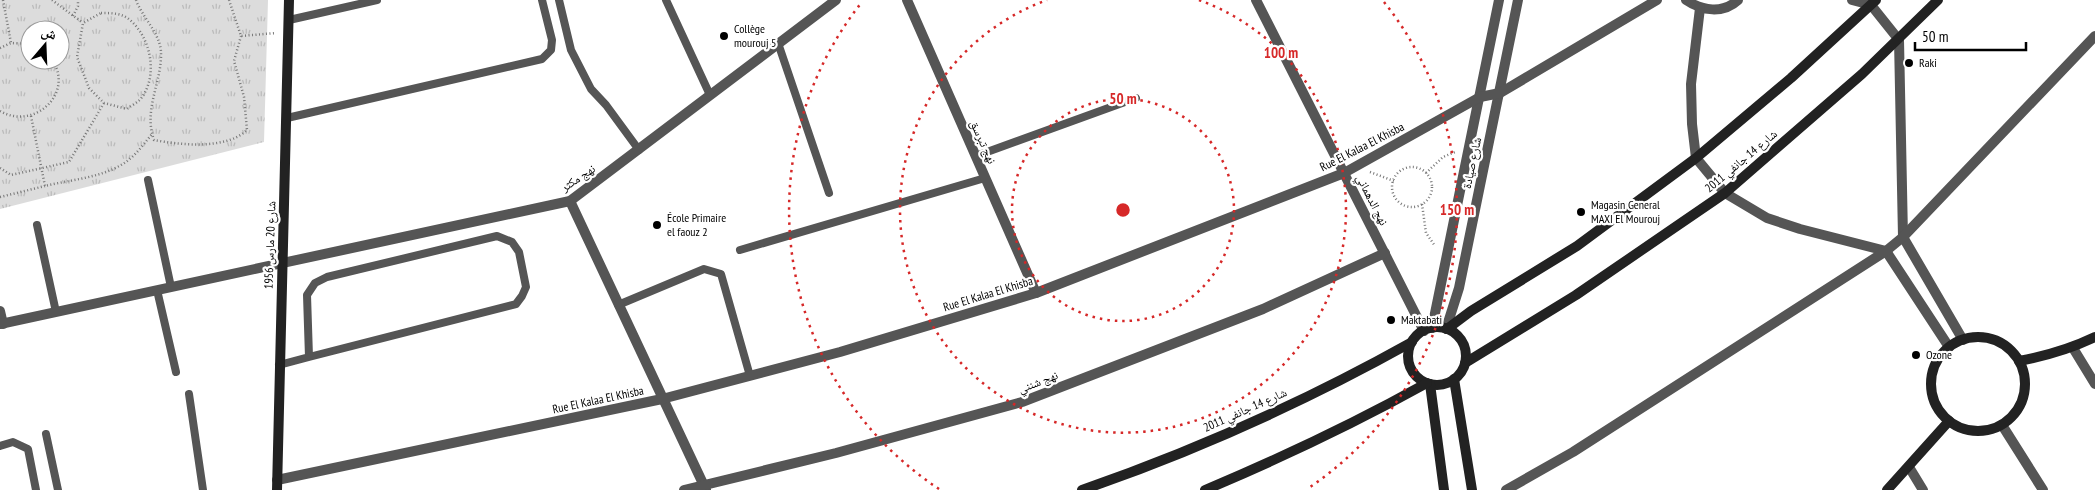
<svg xmlns="http://www.w3.org/2000/svg" width="2095" height="490" viewBox="0 0 2095 490" font-family="'PT Sans Narrow','Noto Naskh Arabic',sans-serif">
  <style>
    .park { fill: url(#park-tufts); fill-rule: evenodd }
    .lines { fill: none; stroke-linecap: round; stroke-linejoin: round }
    .path { stroke: #777; stroke-width: 2.5; stroke-dasharray: 1 2.5; stroke-linecap: butt }
    .lane { stroke: #555; stroke-width: 8 }
    .street { stroke: #555; stroke-width: 10 }
    .secondary { stroke: #222; stroke-width: 10 }
    .ring { fill: none; stroke: #d62828; stroke-width: 2.5; stroke-dasharray: 2.5 5 }
    .poi-dot { fill: #000; stroke: #fff; stroke-width: 2 }
    .labels { text-anchor: middle; stroke-width: 4.5; stroke-linejoin: round; paint-order: stroke }
    .poi-label { font-size: 12px; fill: #000; stroke: #fff; text-anchor: start }
    .street-label { font-size: 12px; fill: #000; stroke: #fff }
    .centre { fill: #d62828; stroke: #fff; stroke-width: 2.5 }
    .ring-label { font-size: 15px; text-anchor: middle; font-weight: bold; fill: #d62828; stroke: #fff; stroke-width: 4.5; stroke-linejoin: round; paint-order: stroke }
  </style>
  <defs>
    <pattern id="park-tufts" width="24" height="20" patternUnits="userSpaceOnUse" patternTransform="scale(1.25)"><rect width="24" height="20" fill="#dcdcdc"/><path d="M3 7l-1-3M5 7V3M7 7l1-3M15 17l-1-3M17 17v-4M19 17l1-3" fill="none" stroke="#bbb"/></pattern>
  </defs>
  <rect width="100%" height="100%" fill="#fff"/>
  <!-- park -->
  <path class="park" d="M0,0H268L264,142L0,209ZM30,30H60V60H30Z"/>
  <g class="lines">
    <!-- path -->
    <g class="path">
      <path d="M3,0L11,43"/>
      <path d="M52,0L83,23"/>
      <path d="M136,0C142,17 160,33 161,52C162,83 143,109 154,140C180,145 226,150 247,130L244,97L234,61L241,36"/>
      <path d="M229,0L241,36L276,33"/>
      <path d="M101,13C111,13 122,13 130,20C151,38 158,75 142,97C139,102 132,105 127,109L104,103L89,88L77,57L83,23Z"/>
      <path d="M73,16L78,6V0"/>
      <path d="M0,48L11,43L30,44"/>
      <path d="M0,111C34,131 75,93 52,60"/>
      <path d="M31,116L45,186C69,180 99,178 121,165C134,158 143,145 152,134"/>
      <circle cx="1412" cy="187" r="20"/>
      <path d="M0,168L11,175L69,162L104,103"/>
      <path d="M1370,172L1394,181"/>
      <path d="M1426,173L1443,157L1455,152"/>
      <path d="M0,197L45,186"/>
      <path d="M1422,204L1426,233L1435,246"/>
    </g>
    <!-- lane -->
    <g class="lane">
      <path d="M559,0L571,50L591,89L606,105L639,150"/>
      <path d="M666,0L710,95"/>
      <path d="M289,20L377,0"/>
      <path d="M778,43L829,193"/>
      <path d="M287,118L542,59L551,50L552,40L542,0"/>
      <path d="M976,156L1136,98"/>
      <path d="M148,180L171,287"/>
      <path d="M37,225L56,312"/>
      <path d="M740,250L985,178"/>
      <path d="M157,290L176,372"/>
      <path d="M618,305L704,269L721,274L750,376"/>
      <path d="M279,365L309,357L516,304L522,296L526,287L519,252L512,242L497,236L327,277L315,283L307,295L309,357"/>
      <path d="M189,394L203,490"/>
      <path d="M46,434L58,490"/>
      <path d="M0,446L13,442L28,449L36,490"/>
    </g>
    <!-- street -->
    <g class="street">
      <path d="M907,0L1036,293"/>
      <path d="M1256,0L1424,331"/>
      <path d="M1686,0C1702,11 1723,14 1738,0"/>
      <path d="M1852,0L1871,5L1899,40L1903,237L1963,340"/>
      <path d="M1700,8L1691,84L1692,124L1696,158L1725,193L1767,218L1800,229L1886,251L1949,347"/>
      <path d="M570,201L706,490"/>
      <path d="M0,311L3,324"/>
      <path d="M0,324L570,201L836,0"/>
      <path d="M1432,328L1499,0"/>
      <path d="M1446,329L1459,288L1518,0"/>
      <path d="M2073,348L2095,384"/>
      <path d="M2002,425L2043,490"/>
      <path d="M1909,467L1923,490"/>
      <path d="M277,480L662,399L840,352L1036,293L1344,173L1480,97L1500,93L1657,0"/>
      <path d="M684,490L836,453L1022,402L1263,309L1385,253"/>
      <path d="M1506,490L1573,452L1886,251L1903,237L2095,36"/>
    </g>
    <!-- secondary -->
    <g class="secondary">
      <circle cx="1437" cy="356" r="29"/>
      <path d="M1447,329L1471,311L1577,246L1696,158L1791,78L1876,0"/>
      <circle cx="1978" cy="384" r="47"/>
      <path d="M2019,361C2046,356 2070,349 2095,337"/>
      <path d="M1465,363L1576,295L1725,193L1862,74L1938,0"/>
      <path d="M1454,379L1472,490"/>
      <path d="M1430,384L1444,490"/>
      <path d="M277,490L289,0"/>
      <path d="M1082,490C1195,451 1308,400 1412,342"/>
      <path d="M1205,490C1281,458 1355,423 1427,383"/>
      <path d="M1887,490L1949,421"/>
    </g>
  </g>
  <!-- distance rings -->
  <g class="ring">
    <circle cx="1123" cy="210" r="111"/>
    <path d="M1199 0A223 223 0 1 1 1047 0"/>
    <path d="M939 489A334 334 0 0 1 862 2M1384 2A334 334 0 0 1 1307 489"/>
  </g>
  <!-- markers -->
  <g class="poi-dot">
    <circle cx="724" cy="36" r="5"/>
    <circle cx="1909" cy="63" r="5"/>
    <circle cx="1581" cy="212" r="5"/>
    <circle cx="657" cy="225" r="5"/>
    <circle cx="1391" cy="320" r="5"/>
    <circle cx="1916" cy="355" r="5"/>
  </g>
  <g class="labels">
    <!-- poi labels -->
    <g class="poi-label">
      <text x="734" y="33">Collège<tspan x="734" dy="14">mourouj 5</tspan></text>
      <text x="1919" y="67">Raki</text>
      <text x="1591" y="209">Magasin General<tspan x="1591" dy="14">MAXI El Mourouj</tspan></text>
      <text x="667" y="222">École Primaire<tspan x="667" dy="14">el faouz 2</tspan></text>
      <text x="1401" y="324">Maktabati</text>
      <text x="1926" y="359">Ozone</text>
    </g>
    <!-- street labels -->
    <g class="street-label">
      <text transform="translate(983 142) rotate(66)" y="4">نهج تبرسق</text>
      <text transform="translate(1362 147) rotate(-27)" y="4">Rue El Kalaa El Khisba</text>
      <text transform="translate(1741 161) rotate(-40)" y="4">شارع 14 جانفي 2011</text>
      <text transform="translate(1472 163) rotate(-78)" y="4">شارع صيادة</text>
      <text transform="translate(578 178) rotate(-34)" y="4">نهج مكثر</text>
      <text transform="translate(1372 200) rotate(63)" y="4">نهج الدهماني</text>
      <text transform="translate(270 245) rotate(-88)" y="4">شارع 20 مارس 1956</text>
      <text transform="translate(988 294) rotate(-17)" y="4">Rue El Kalaa El Khisba</text>
      <text transform="translate(1038 382) rotate(-21)" y="4">نهج شنني</text>
      <text transform="translate(598 400) rotate(-12)" y="4">Rue El Kalaa El Khisba</text>
      <text transform="translate(1245 410) rotate(-24)" y="4">شارع 14 جانفي 2011</text>
    </g>
  </g>
  <circle cx="1123" cy="210" r="8" class="centre"/>
  <g class="ring-label">
    <text x="1281" y="58">100 m</text>
    <text x="1123" y="104">50 m</text>
    <text x="1457" y="215">150 m</text>
  </g>
  <!-- north arrow -->
  <g transform="translate(45 45) rotate(19)"><circle r="24" fill="#ffffff" stroke="#999999"/>
  <path d="M0-4L9 19L0 12L-9 19Z" fill="#000000"/>
  <text y="-8" font-size="14" font-weight="bold" text-anchor="middle" fill="#000000">ش</text>
  </g>
  <!-- scale -->
  <path d="M1915 42v8h111v-8" fill="none" stroke="#000000" stroke-width="2.5"/>
  <text x="1922" y="42" font-size="15" fill="#000000" stroke="#ffffff" stroke-width="4" paint-order="stroke">50 m</text>
</svg>
